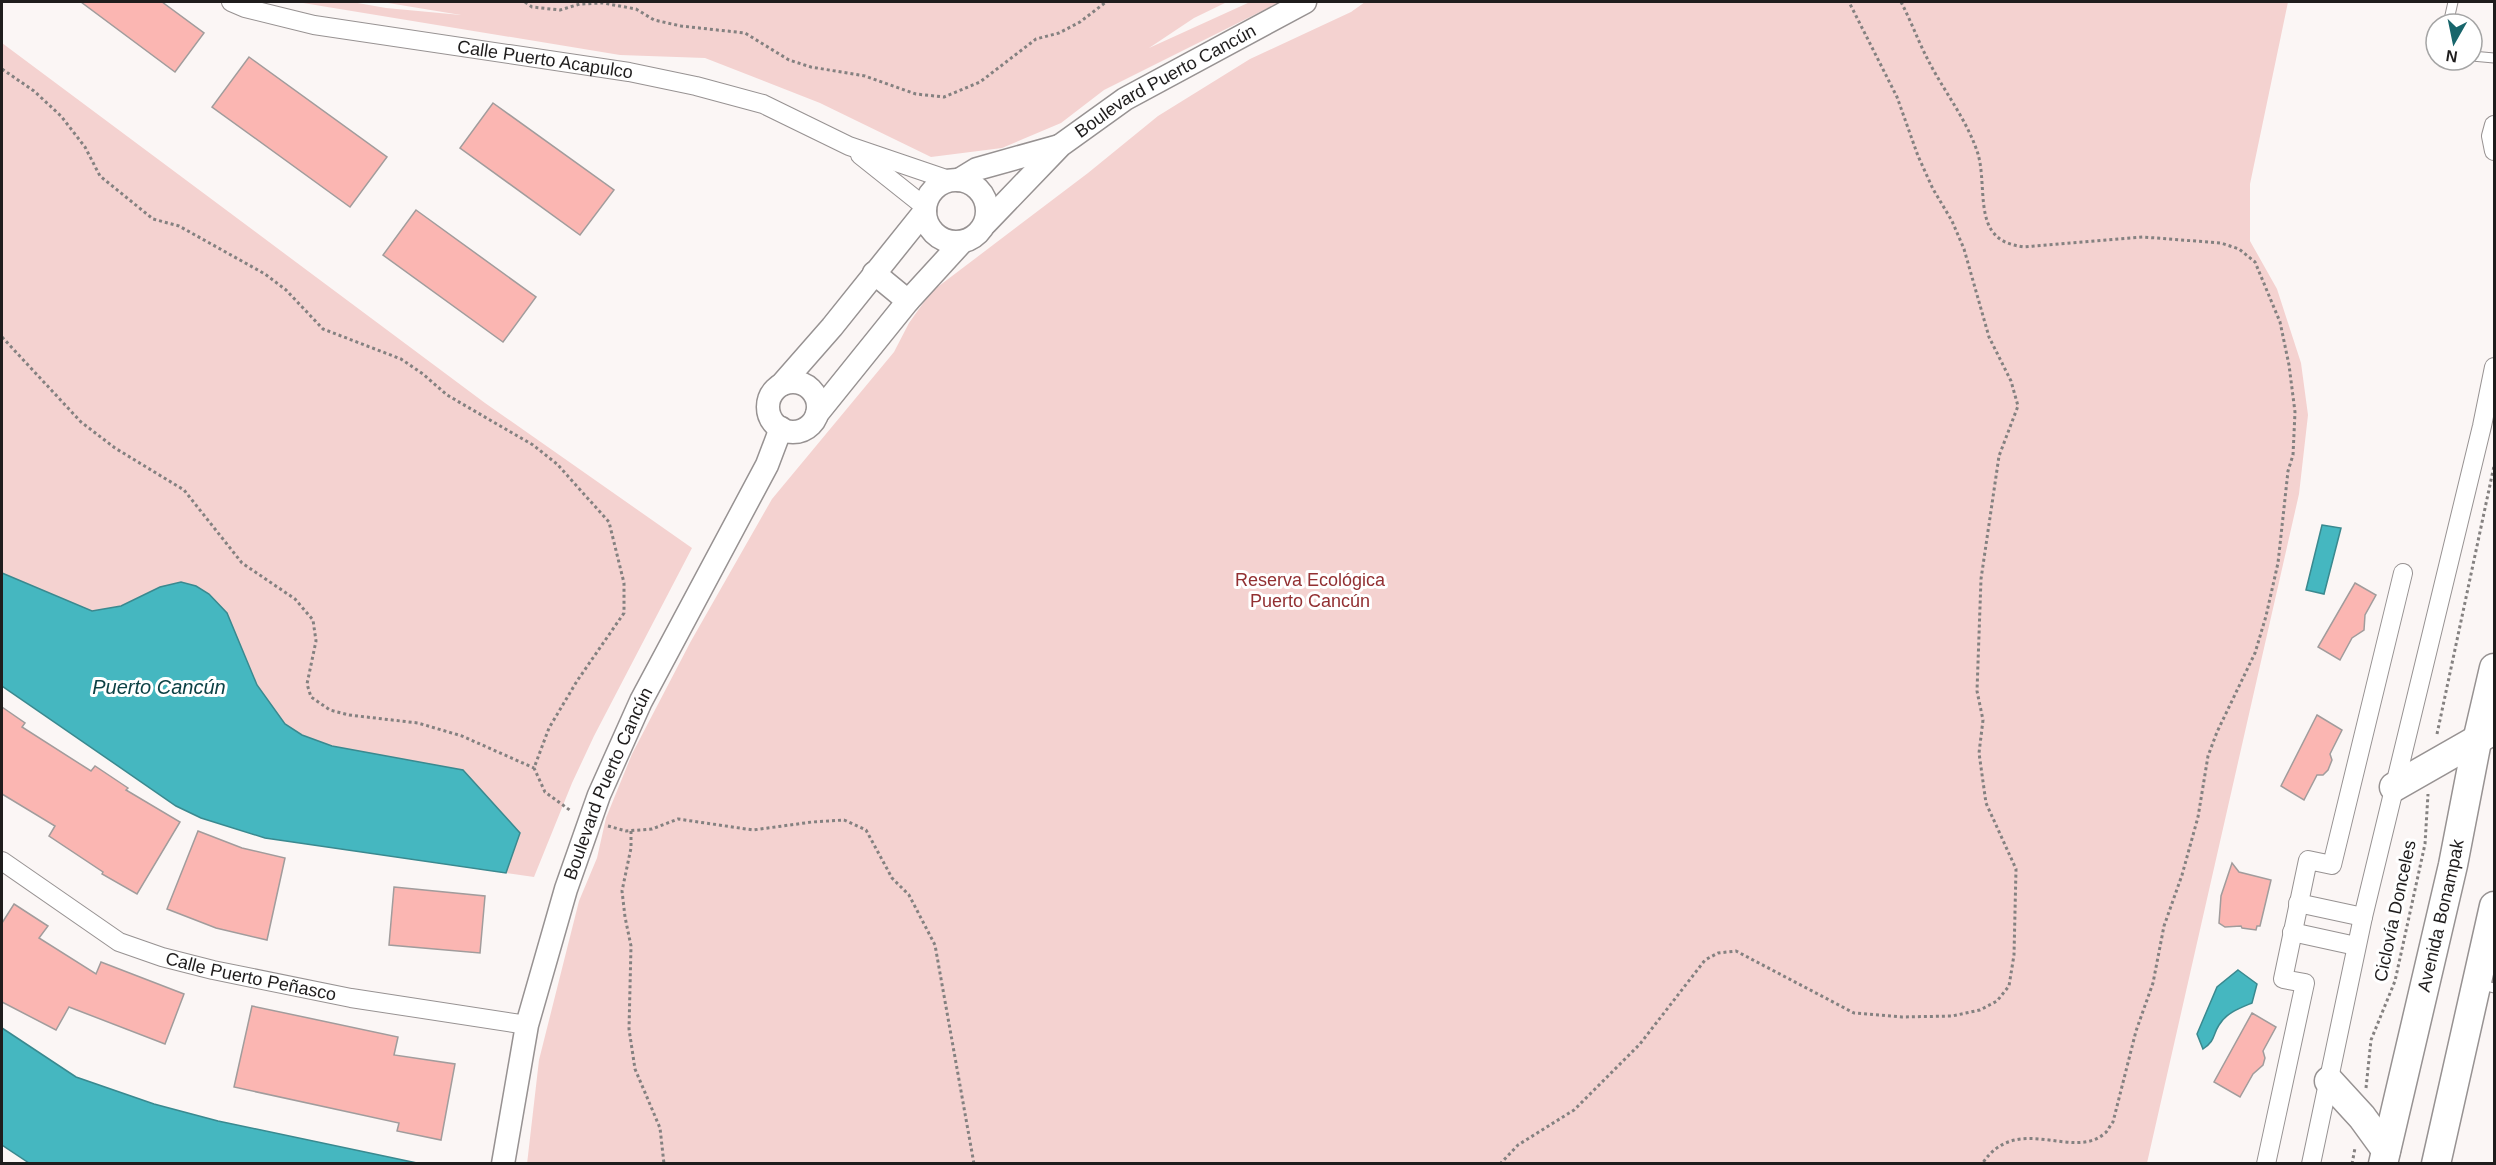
<svg xmlns="http://www.w3.org/2000/svg" width="2496" height="1165" viewBox="0 0 2496 1165" font-family="Helvetica,sans-serif">
  <style>
    .green { fill: #f4d2d0 }
    .water { fill: #45b7c0; stroke: #3a898f; stroke-width: 1.5 }
    .building { fill: #fbb6b2; stroke: #a19c9c; stroke-width: 1.5 }
    .lines { fill: none; stroke-linecap: round; stroke-linejoin: round }
    .service-casing { stroke: #979292; stroke-width: 11 }
    .minor-casing { stroke: #979292; stroke-width: 20 }
    .tertiary-casing { stroke: #979292; stroke-width: 25 }
    .primary-casing { stroke: #979292; stroke-width: 31 }
    .path { stroke: #848180; stroke-width: 3; stroke-dasharray: 3 3; stroke-linecap: butt }
    .service { stroke: #fff; stroke-width: 9 }
    .minor { stroke: #fff; stroke-width: 18 }
    .tertiary { stroke: #fff; stroke-width: 22 }
    .primary { stroke: #fff; stroke-width: 28 }
    .labels { text-anchor: middle; stroke-width: 6; stroke-linejoin: round; paint-order: stroke }
    .street-label { font-size: 18px; fill: #1f1d1d; stroke: #fff }
    .park-label { font-size: 18px; fill: #923032; stroke: #fff }
    .water-label { font-size: 20px; font-style: italic; fill: #0c4145; stroke: #fff }
  </style>
  <rect width="100%" height="100%" fill="#fbf6f5"/>
  <!-- green -->
  <g class="green">
    <path d="M297,2H352L386,8L461,15L382,2H1227L1194,18L1149,48L1250,2H1280L1104,90L1061,123L1002,148L931,157L820,103L705,58L620,55Z"/>
    <path d="M1365,2H2288L2250,184V241L2277,289L2301,363L2308,415L2299,494L2147,1163L527,1164L539,1060L579,901L597,858L606,818L632,754L691,641L772,499L894,352L909,323L931,292L1088,173L1158,116L1250,59L1351,12Z"/>
    <path d="M2,43L485,403L692,548L594,736L572,783L534,877L506,873L520,833L463,770L332,746L302,735L285,724L257,685L241,646L209,594L196,586L181,582L160,587L121,606L92,611L2,573Z"/>
  </g>
  <!-- water -->
  <g class="water">
    <path d="M2322,525L2341,528L2324,594L2306,590Z"/>
    <path d="M2,573L92,611L121,606L160,587L181,582L196,586L209,594L227,613L257,685L285,724L302,735L332,746L463,770L520,833L506,873L265,838L201,818L176,806L2,686Z"/>
    <path d="M2238,970L2257,984L2252,1003C2240,1008 2226,1013 2219,1025C2212,1036 2216,1040 2203,1049L2197,1034L2217,987Z"/>
    <path d="M2,1028L76,1077L154,1104L218,1121L417,1163H29L2,1145Z"/>
  </g>
  <!-- building -->
  <g class="building">
    <path d="M81,2H162L204,33L175,72Z"/>
    <path d="M249,57L387,157L350,207L212,107Z"/>
    <path d="M493,103L614,190L580,235L460,148Z"/>
    <path d="M416,210L536,297L503,342L383,255Z"/>
    <path d="M2355,583L2376,595L2365,615L2364,630L2352,638L2340,660L2318,647Z"/>
    <path d="M2,707L25,723L22,727L91,771L95,766L128,788L126,790L180,822L137,894L102,874L103,872L49,836L55,826L2,794Z"/>
    <path d="M2317,715L2342,730L2330,754L2332,760L2328,770L2323,775H2317L2304,800L2281,786Z"/>
    <path d="M198,831L242,848L285,858L267,940L216,928L167,909Z"/>
    <path d="M2232,863L2239,872L2271,880L2260,926H2257L2256,930L2242,928L2241,926L2225,927L2219,923L2221,896Z"/>
    <path d="M394,887L485,896L480,953L389,945Z"/>
    <path d="M14,904L48,926L39,938L96,974L101,962L184,994L165,1044L69,1007L56,1030L2,1002V923Z"/>
    <path d="M252,1006L398,1037L394,1055L455,1064L441,1140L397,1131L399,1123L234,1087Z"/>
    <path d="M2252,1013L2276,1027L2263,1051L2265,1058L2263,1065L2253,1074L2240,1097L2214,1082Z"/>
  </g>
  <g class="lines">
    <!-- service casing -->
    <g class="service-casing">
      <g id="service">
        <path d="M2448,24L2453,2"/>
        <path d="M2472,56L2494,58"/>
        <path d="M2479,984L2494,988"/>
      </g>
    </g>
    <!-- minor casing -->
    <g class="minor-casing">
      <g id="minor">
        <path id="s1" d="M231,2L245,8L314,25L629,72L696,86L763,104L849,146L949,180"/>
        <path d="M2494,125L2491,136L2494,151"/>
        <path d="M860,155L924,206"/>
        <path id="s2" d="M2,861L119,942L162,957L213,970L351,998L527,1025"/>
        <path d="M2298,903L2363,917"/>
        <path d="M2292,932L2356,946"/>
        <path d="M2266,1164L2305,983L2283,979L2308,860L2332,865L2403,573"/>
        <path d="M2311,1164L2363,917L2482,426L2494,367"/>
      </g>
    </g>
    <!-- tertiary casing -->
    <g class="tertiary-casing">
      <g id="tertiary">
        <circle cx="956" cy="211" r="31"/>
        <path d="M959,180L977,169L1059,146"/>
        <path id="s3" d="M986,223L1061,145L1125,99L1305,2"/>
        <path d="M874,273L908,301"/>
        <circle cx="793" cy="407" r="25"/>
        <path d="M782,384L832,327L925,211"/>
        <path d="M817,414L908,301L962,242"/>
        <path id="s4" d="M503,1164L527,1025L566,889L599,795L641,701L767,465L781,428"/>
      </g>
    </g>
    <!-- primary casing -->
    <g class="primary-casing">
      <g id="primary">
        <path d="M2394,787L2487,734"/>
        <path d="M2329,1081L2362,1117L2386,1150"/>
        <path id="s5" d="M2383,1164L2453,865L2477,741L2494,668"/>
        <path d="M2436,1164L2494,906"/>
      </g>
    </g>
    <!-- path -->
    <g class="path">
      <path d="M525,2L532,7L560,10L580,4L603,3L636,9L654,20L681,26L745,33L789,60L811,67L865,76L916,94L944,97L980,82L1036,39L1059,33L1080,22L1106,2"/>
      <path d="M1901,2C1910,19 1917,38 1926,56C1942,89 1967,119 1978,154C1985,178 1979,212 1992,231C2000,242 2011,245 2024,247L2143,237L2221,243L2239,249L2255,262L2280,322L2289,365L2295,412L2293,455L2288,471L2278,563L2266,616L2255,653L2217,732L2208,756L2198,817L2182,875L2164,926L2153,983L2136,1031L2113,1122C2110,1125 2108,1131 2105,1133C2073,1162 2017,1111 1982,1164"/>
      <path d="M2,69L34,91L61,116L85,147L100,176L153,219L179,226L265,274L286,290L323,329L401,359L423,374L447,395L533,445L557,464L609,522L624,583V613L577,681L549,728L534,768L545,792L571,811"/>
      <path d="M2,337L81,422L115,448L184,490L242,563L295,599L313,620L316,641L307,684L311,697L330,710L349,715L418,723L462,736L534,768"/>
      <path d="M2437,734L2494,466"/>
      <path d="M608,826L626,831L652,829L678,819L753,830L812,822L844,820L866,830L892,878L909,895L935,945L974,1164"/>
      <path d="M631,831V848L622,891L625,917L631,946L629,1029L635,1069L660,1128L664,1164"/>
      <path d="M2366,1088L2371,1040L2395,981L2425,844L2428,794"/>
      <path d="M1500,1164L1518,1145L1574,1110L1640,1044L1705,960L1718,953L1736,951L1854,1013L1902,1017L1952,1016L1980,1010L1997,1001L2009,986L2014,955L2016,869L1986,803L1979,753L1983,720L1977,691L1981,579L1999,456L2018,406L2011,381L1989,337L1964,249L1952,221L1933,189L1918,156L1897,97L1849,2"/>
      <path d="M2352,1164L2355,1148"/>
    </g>
    <!-- service -->
    <use href="#service" class="service"/>
    <!-- minor -->
    <use href="#minor" class="minor"/>
    <!-- tertiary -->
    <use href="#tertiary" class="tertiary"/>
    <!-- primary -->
    <use href="#primary" class="primary"/>
  </g>
  <g class="labels">
    <!-- street labels -->
    <g class="street-label">
      <text dy="6" stroke="none"><textPath href="#s1" startOffset="320">Calle Puerto Acapulco</textPath></text>
      <text dy="6" stroke="none"><textPath href="#s3" startOffset="231">Boulevard Puerto Cancún</textPath></text>
      <text dy="6" stroke="none"><textPath href="#s4" startOffset="396">Boulevard Puerto Cancún</textPath></text>
      <text transform="translate(2395 911) rotate(-78)" y="6">Ciclovía Donceles</text>
      <text dy="6" stroke="none"><textPath href="#s5" startOffset="255">Avenida Bonampak</textPath></text>
      <text dy="6" stroke="none"><textPath href="#s2" startOffset="279">Calle Puerto Peñasco</textPath></text>
    </g>
    <!-- park labels -->
    <g class="park-label">
      <text x="1310" y="586">Reserva Ecológica<tspan x="1310" dy="21">Puerto Cancún</tspan></text>
    </g>
    <!-- water labels -->
    <g class="water-label">
      <text x="159" y="694">Puerto Cancún</text>
    </g>
  </g>
  <!-- border -->
  <rect width="2496" height="1165" fill="none" stroke="#1f1d1d" stroke-width="6"/>
  <!-- north arrow -->
  <g transform="translate(2454 42) rotate(189)"><circle r="28" fill="#ffffff" stroke="#a5a5a5" stroke-width="1.5"/>
  <path d="M0-4.5L10 22L0 15L-10 22Z" fill="#17656b"/>
  <text y="-9" font-size="16" font-weight="bold" text-anchor="middle" fill="#1f1d1d">N</text>
  </g>
</svg>
